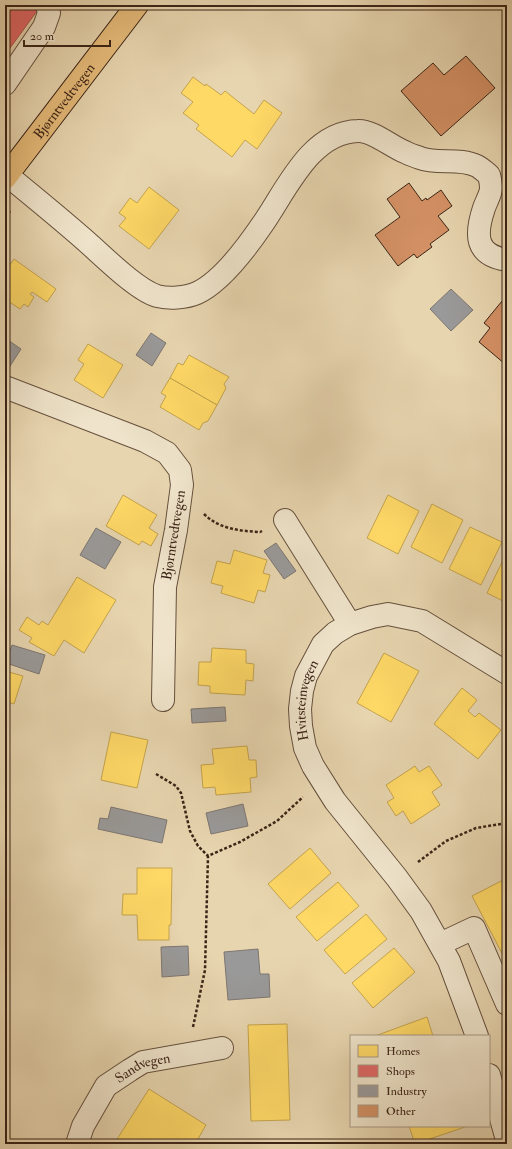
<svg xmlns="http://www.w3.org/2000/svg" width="512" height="1149" viewBox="0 0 512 1149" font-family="'IM FELL Double Pica',serif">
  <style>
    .homes { fill: #ffd966; stroke: #c4a34e }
    .shops { fill: #e06666; stroke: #ae524e }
    .industry { fill: #999; stroke: #7d7672 }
    .building { fill: #d49165; stroke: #3b2417 }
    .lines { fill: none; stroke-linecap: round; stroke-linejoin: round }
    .minor-casing { stroke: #66503d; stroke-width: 24 }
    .major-casing { stroke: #3b2417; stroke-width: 24 }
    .path { stroke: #3b2417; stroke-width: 2.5; stroke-dasharray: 3 2; stroke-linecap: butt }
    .minor { stroke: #efe4cb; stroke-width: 22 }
    .major { stroke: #e4ba78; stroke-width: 22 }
    .labels { text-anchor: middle; stroke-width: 4; stroke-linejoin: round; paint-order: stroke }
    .street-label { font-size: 14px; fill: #3b2417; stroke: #efe4cb }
  </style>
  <rect width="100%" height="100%" fill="#e7d5af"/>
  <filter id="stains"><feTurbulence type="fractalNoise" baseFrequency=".005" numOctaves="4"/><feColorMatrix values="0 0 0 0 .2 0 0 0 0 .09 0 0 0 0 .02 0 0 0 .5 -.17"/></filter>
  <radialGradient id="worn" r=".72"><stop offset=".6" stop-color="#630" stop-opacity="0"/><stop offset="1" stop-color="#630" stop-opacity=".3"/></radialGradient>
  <!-- homes -->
  <g class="homes">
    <path d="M193,77L205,86L206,84L221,95L225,91L254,114L264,100L282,113L257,149L245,140L232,157L196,129L199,125L183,113L193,102L181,93Z"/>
    <path d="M149,187L179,210L149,249L119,226L126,218L119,213L130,198L137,203Z"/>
    <path d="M14,259L56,289L47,302L32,292L30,294L34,297L28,307L24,304L20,309L5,299V272Z"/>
    <path d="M88,344L123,365L103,398L74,380L84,364L78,360Z"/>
    <path d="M189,355L229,377L224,384L226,388L217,405L170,378L178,363L183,365Z"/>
    <path d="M170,378L217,405L208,421L203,423L199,430L160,407L166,396L161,393Z"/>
    <path d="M123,495L157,515L149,528L158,534L151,546L142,541L139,545L106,526Z"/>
    <path d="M388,495L419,511L398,554L367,538Z"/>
    <path d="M432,504L463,520L442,563L411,547Z"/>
    <path d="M470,527L502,542L481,585L449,569Z"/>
    <path d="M234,550L267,560L263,573L270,575L265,592L258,590L254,603L221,593L223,586L211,583L217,561L230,564Z"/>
    <path d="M507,552V603L487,593Z"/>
    <path d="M77,577L116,600L84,653L64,640L54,656L29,642L32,638L19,630L27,617L39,625L42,621L48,625Z"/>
    <path d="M212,648L246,650V663L254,664L253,681L246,680L245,695L210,693V686L198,685L199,662H211Z"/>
    <path d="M384,653L419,671L391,722L357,703Z"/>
    <path d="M5,671L23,676L14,704L5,701Z"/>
    <path d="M462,688L477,700L468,711L475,717L479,713L501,730L478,759L434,724Z"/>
    <path d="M111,732L148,740L137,788L101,780Z"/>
    <path d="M247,746L249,760H256L257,777L250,778L251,792L216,795L215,787L203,788L201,765L214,764L212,749Z"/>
    <path d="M415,766L419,772L429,766L442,785L432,792L440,805L411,824L403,811L396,816L387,802L394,798L386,785Z"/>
    <path d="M310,848L331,873L290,909L268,884Z"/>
    <path d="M137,868H172L171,925H169V940H138L137,915H122L123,894H137Z"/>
    <path d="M507,878V956L504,957L472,896Z"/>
    <path d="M338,882L359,906L317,941L296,917Z"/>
    <path d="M366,914L387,939L345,974L324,950Z"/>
    <path d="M394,948L415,972L373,1008L352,983Z"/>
    <path d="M427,1017L433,1036H375Z"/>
    <path d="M287,1024L290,1120L251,1121L248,1025Z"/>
    <path d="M149,1089L206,1125L195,1144H172L167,1140L164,1144H114Z"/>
    <path d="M409,1126H464L465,1127L415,1144Z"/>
  </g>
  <!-- shops -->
  <path class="shops" d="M5,5H29L37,11L5,55Z"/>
  <!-- industry -->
  <g class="industry">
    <path d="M451,289L473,310L451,331L430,309Z"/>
    <path d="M151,333L166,343L152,366L136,355Z"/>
    <path d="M5,338L21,349L5,374Z"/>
    <path d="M96,528L121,542L105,569L80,555Z"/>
    <path d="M276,543L296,571L284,579L264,551Z"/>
    <path d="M12,645L45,655L39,674L6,663L7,662L5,661V650L10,651Z"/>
    <path d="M225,707L226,721L192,723L191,709Z"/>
    <path d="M243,804L248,826L211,834L206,813Z"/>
    <path d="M111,807L167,820L162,843L98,829L100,818L108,819Z"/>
    <path d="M188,946L189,975L162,977L161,947Z"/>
    <path d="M258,949L260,974H269L270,997L228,1000L224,952Z"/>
  </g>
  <!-- building -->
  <g class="building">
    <path d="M466,56L495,88L441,136L401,91L433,63L444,75Z"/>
    <path d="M409,183L422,201L426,198L427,200L441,190L452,206L438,216L449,230L430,244L432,247L417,258L414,254L398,266L375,235L400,217L387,199Z"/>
    <path d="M507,295V361L505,364L479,342L490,328L484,323Z"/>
  </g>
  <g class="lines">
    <!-- minor casing -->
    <g class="minor-casing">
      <g id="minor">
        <path d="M5,84L44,27L49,13L47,5"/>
        <path d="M7,175C34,197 61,219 87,242C104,257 137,290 157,296C168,299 186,298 197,293C221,282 247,247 262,225C286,191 310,132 358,131C372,130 392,147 405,152C410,155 415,156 420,158C438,165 459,157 477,166C481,168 485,172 489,175C490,179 491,184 491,188C491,194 486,202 484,208C475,235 475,255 507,260"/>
        <path d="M5,387L145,441L167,453L180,470L182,485L176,530L165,587L163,700"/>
        <path d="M285,520L350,624"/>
        <path d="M440,944L474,928L507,1004"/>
        <path id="s1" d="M477,1036L449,961L421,911L397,878L335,801L313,766L305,748L301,726L300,709L302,691L306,676L323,644L335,633L350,624L372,617L388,614L422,621L507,673"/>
        <path d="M489,1075L507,1140"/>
        <path id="s2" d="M77,1144L83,1126L106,1086L130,1070L143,1062L222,1048"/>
      </g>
    </g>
    <!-- major casing -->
    <g class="major-casing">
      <g id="major">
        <path id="s3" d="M5,178L137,5"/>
      </g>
    </g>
    <!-- path -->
    <g class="path">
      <path d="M5,217L10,211"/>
      <path d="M204,514C219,529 240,531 260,532L262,531"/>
      <path d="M156,774L176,786L181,793L190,831L198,846L208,856"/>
      <path d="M418,862L446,841L476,828L507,823"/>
      <path d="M193,1027L205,970L208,856L240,842L277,821L303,797"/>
    </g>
    <!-- minor -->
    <use href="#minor" class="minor"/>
    <!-- major -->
    <use href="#major" class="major"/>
  </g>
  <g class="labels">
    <!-- street labels -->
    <g class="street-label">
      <text dy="5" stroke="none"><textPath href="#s3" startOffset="97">Bjørntvedtvegen</textPath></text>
      <text transform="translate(173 535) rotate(-81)" y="5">Bjørntvedtvegen</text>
      <text dy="5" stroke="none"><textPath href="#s1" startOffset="387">Hvitsteinvegen</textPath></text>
      <text dy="5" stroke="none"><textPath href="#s2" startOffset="107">Sandvegen</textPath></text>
    </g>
  </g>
  <!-- margin -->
  <rect width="512" height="1149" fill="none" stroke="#e7d5af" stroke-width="20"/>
  <rect x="6" y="6" width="500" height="1137" fill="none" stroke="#3b2417" stroke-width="2"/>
  <rect x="10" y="10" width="492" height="1129" fill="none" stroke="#3b2417"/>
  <!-- legend -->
  <rect x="350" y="1035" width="140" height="92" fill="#efe4cb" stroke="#a79783"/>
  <rect x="358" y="1045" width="20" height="12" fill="#ffd966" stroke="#a79783"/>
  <text x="386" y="1055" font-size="12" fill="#3b2417">Homes</text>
  <rect x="358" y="1065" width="20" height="12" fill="#e06666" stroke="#a79783"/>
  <text x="386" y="1075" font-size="12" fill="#3b2417">Shops</text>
  <rect x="358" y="1085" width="20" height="12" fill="#999999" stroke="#a79783"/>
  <text x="386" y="1095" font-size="12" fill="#3b2417">Industry</text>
  <rect x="358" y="1105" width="20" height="12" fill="#d49165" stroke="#a79783"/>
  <text x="386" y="1115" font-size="12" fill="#3b2417">Other</text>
  <!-- scale -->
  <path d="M24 40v6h86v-6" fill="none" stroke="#3b2417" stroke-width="2"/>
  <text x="30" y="40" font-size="12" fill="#3b2417" stroke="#efe4cb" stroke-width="3" paint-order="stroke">20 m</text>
  <rect width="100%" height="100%" filter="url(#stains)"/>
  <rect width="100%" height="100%" fill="url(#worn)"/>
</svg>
